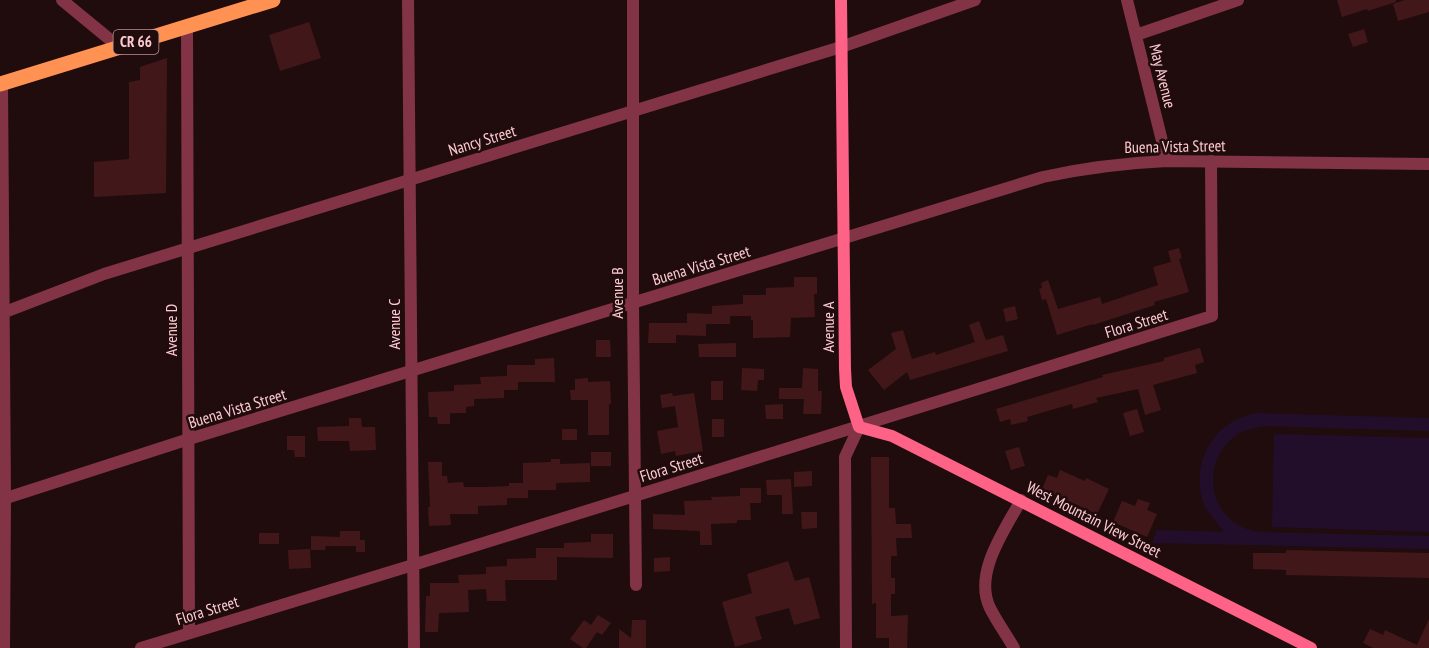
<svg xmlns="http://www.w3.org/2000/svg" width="1429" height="648" viewBox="0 0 1429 648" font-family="'PT Sans Narrow',sans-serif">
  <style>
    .green { fill: #220e2a }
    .building { fill: #421719 }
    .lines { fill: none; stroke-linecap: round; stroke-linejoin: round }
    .street { stroke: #823446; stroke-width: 12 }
    .secondary { stroke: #ff6287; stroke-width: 12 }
    .primary { stroke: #ff9152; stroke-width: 15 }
    .labels { text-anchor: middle; stroke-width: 5; stroke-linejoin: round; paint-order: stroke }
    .shield { fill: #200c0d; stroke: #bc9298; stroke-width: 1.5 }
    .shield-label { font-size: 15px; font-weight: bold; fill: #ffcbd3 }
    .street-label { font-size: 16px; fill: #ffcbd3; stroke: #200c0d }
  </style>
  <rect width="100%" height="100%" fill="#200c0d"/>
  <!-- green -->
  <g class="green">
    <path d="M1255,413L1429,418V431L1264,426C1254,428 1242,430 1234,437C1196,467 1212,528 1261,532L1429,536V549L1152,543L1157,530L1222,532L1223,531C1217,522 1208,514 1204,504C1194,477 1202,445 1225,427C1233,420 1244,416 1255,413Z"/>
    <path d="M1274,434L1429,438V532L1272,527Z"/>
  </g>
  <!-- building -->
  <g class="building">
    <path d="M1337,0H1396V2L1368,11L1367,9L1342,17Z"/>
    <path d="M1405,0H1429V12L1398,21L1393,4Z"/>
    <path d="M309,22L321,58L280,71L269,35Z"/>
    <path d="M1364,29L1368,42L1353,47L1348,34Z"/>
    <path d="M167,58L166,193L94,197V162L129,159V82L140,80V67Z"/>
    <path d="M1179,248L1182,258L1179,259L1189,292L1154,302L1155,305L1093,325V324L1057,335L1046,299L1042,300L1039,289L1042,288L1041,283L1048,280L1058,309L1100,297L1102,304L1158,285L1153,267L1171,262L1168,251Z"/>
    <path d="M794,277H817V294H814L815,317L791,318L790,337L753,338V320H751V316H730V324H706V336L676,335V343H648L649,323H687V313L712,314V306L743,304V295H766V288L794,287Z"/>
    <path d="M1015,306L1018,319L1006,322L1003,309Z"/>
    <path d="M979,321L986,340L1003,335L1008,351L910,380L907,372L884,390L868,370L896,349L891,333L903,330L912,359L935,352L936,355L975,342L969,325Z"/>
    <path d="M596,340H610L611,357H596Z"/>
    <path d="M736,343V357H699L698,344Z"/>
    <path d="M1200,348L1204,362L1195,365L1197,373L1153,385L1161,410L1145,415L1138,389L1096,398L1098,402L1073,409L1072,404L1027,417L1028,421L1011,425L1010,419L1000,422L996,409L1103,377L1102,375L1164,361V358Z"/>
    <path d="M554,358L555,382H518V390H504V398L474,399V406L466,407V413H450V424H438L437,417H429L428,392L454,391V385L481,384L480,377L507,376V365H535V359Z"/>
    <path d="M742,368L764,369V380H758L757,391L741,390Z"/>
    <path d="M803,368L818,369V391H822L821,414H803L804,399H779V388H802Z"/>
    <path d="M588,378V382L610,381L611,404H609V435H588V400H571L570,390H575V379Z"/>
    <rect x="711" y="381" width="12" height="19"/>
    <path d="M672,393L673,396L694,393L703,451L676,456L675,451L661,454L657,431L678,427L675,406L662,408L660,395Z"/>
    <path d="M783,404V419H766L765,405Z"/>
    <path d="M1137,409L1144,432L1130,436L1123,413Z"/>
    <path d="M349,418H361L362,427H375L376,450L350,451L349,441H318L317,427L349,426Z"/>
    <rect x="712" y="419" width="12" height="18"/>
    <rect x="562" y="429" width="15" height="11"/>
    <path d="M287,436H305V457H295L294,450H287Z"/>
    <path d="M1019,447L1025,466L1011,470L1005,451Z"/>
    <rect x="591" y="452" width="20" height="14"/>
    <path d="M871,457H889V508H895L896,524H911L912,538H896L897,556H891V578H895V594H891V616L908,615L907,648H889V638H876V603L872,604Z"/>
    <path d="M551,459H560V464L590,463V482L556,483V490H528V498H507V505L478,506V514H450L451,525L429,526L428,507H430L428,462H442V476H447L448,483L463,482L464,487H485L509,486V483H523V463L551,462Z"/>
    <path d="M1060,470L1085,481L1086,478L1109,489L1097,514L1042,489L1048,475L1057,478Z"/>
    <path d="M812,471V486L794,487V472Z"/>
    <path d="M791,479L793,514H782V495H767L766,480Z"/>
    <path d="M740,488H761V503H750L751,520H737V523L711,524L712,545H700V531L653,529V514L685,515L684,501L712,500L711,497L740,496Z"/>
    <path d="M1138,499L1150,503L1147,510L1157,514L1147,537L1113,522L1122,501L1135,506Z"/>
    <path d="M801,512H817V528L802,529Z"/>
    <path d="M340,531H360V540H365V552H356V546H326L325,550H311V536L340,537Z"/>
    <rect x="259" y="533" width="20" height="11"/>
    <path d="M591,534H613V558L557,557V580H505L506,601H487L486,589L468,590L469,612L439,613L438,632H425L426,596H430V583H459L458,575L486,574V567L507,566V559L536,558V548H564V543L591,542Z"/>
    <path d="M310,549L311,568L289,569L288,550Z"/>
    <path d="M1286,550L1429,553V578L1286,575V570L1253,569V553H1286Z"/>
    <path d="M670,557V571L654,572V558Z"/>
    <path d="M788,561L795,581L809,577L820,618L794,625L789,608L755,617L762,639L735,647L722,602L752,593L747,574Z"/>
    <path d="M598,615L611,623L602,635L597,632L586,648H583L570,639L584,620L591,625Z"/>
    <path d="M1429,619V648H1373L1363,643L1370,629L1383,635L1385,630L1417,645Z"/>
    <path d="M632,620H646V648H619V629L631,638Z"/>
  </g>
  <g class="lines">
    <!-- street -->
    <g class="street">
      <path d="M62,0L119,47"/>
      <path d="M408,0L414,648"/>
      <path d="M633,0V304L636,585"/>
      <path d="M1127,0L1167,161"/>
      <path d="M187,26L189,633"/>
      <path d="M1136,35L1238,0"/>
      <path d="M2,83L5,499L4,648"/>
      <path d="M0,314L104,274L841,47L975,0"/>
      <path d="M0,500L189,439L1043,177C1084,168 1124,163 1167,161L1429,164"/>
      <path d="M141,648L413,565L1212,316L1211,161"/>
      <path d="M846,648L845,457L859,427"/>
      <path d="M1014,648C1006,634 997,622 990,608C973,573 1005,530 1021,500"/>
    </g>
    <!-- secondary -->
    <path class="secondary" d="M841,0L845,369L846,387L859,427L892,436L1311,648"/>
    <!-- primary -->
    <path class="primary" d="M0,84L273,0"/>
  </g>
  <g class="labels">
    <!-- shield labels -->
    <rect class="shield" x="113.5" y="30" width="45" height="24" rx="4.5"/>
    <g class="shield-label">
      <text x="136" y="47">CR 66</text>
    </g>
    <!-- street labels -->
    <g class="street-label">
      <text transform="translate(1163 76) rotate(76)" y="6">May Avenue</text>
      <text transform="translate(482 140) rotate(-17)" y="6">Nancy Street</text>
      <text transform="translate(1175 146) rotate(-1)" y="6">Buena Vista Street</text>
      <text transform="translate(701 265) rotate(-17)" y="6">Buena Vista Street</text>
      <text transform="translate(617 293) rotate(-90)" y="6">Avenue B</text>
      <text transform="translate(1136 323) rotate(-17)" y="6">Flora Street</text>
      <text transform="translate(394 324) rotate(-90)" y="6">Avenue C</text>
      <text transform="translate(828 327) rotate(-90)" y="6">Avenue A</text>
      <text transform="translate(171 330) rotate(-90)" y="6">Avenue D</text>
      <text transform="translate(237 408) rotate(-17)" y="6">Buena Vista Street</text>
      <text transform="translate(671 467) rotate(-17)" y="6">Flora Street</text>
      <text transform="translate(1094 519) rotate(27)" y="6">West Mountain View Street</text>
      <text transform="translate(207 610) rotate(-17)" y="6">Flora Street</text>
    </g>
  </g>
</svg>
